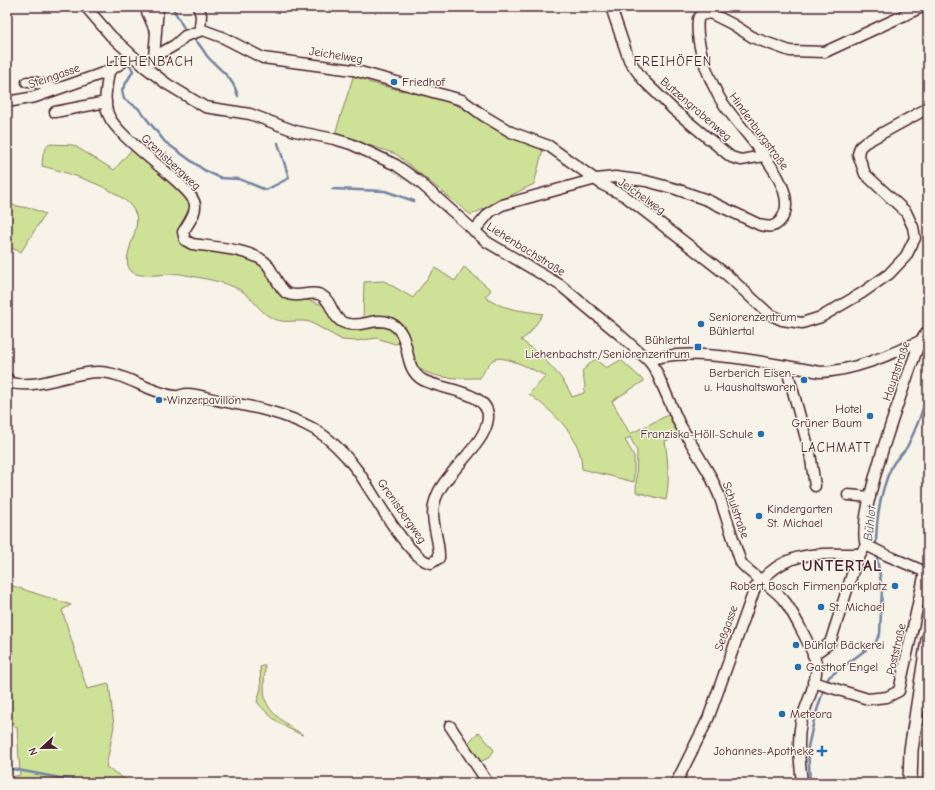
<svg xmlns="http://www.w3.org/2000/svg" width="935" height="790" viewBox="0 0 935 790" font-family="'Comic Neue',sans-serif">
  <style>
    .green { fill: #cee297; stroke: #8c8061 }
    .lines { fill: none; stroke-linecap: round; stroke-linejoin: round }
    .stream { stroke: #72839f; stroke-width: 2.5 }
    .minor-casing { stroke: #4a1f2b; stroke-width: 13 }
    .major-casing { stroke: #4a1f2b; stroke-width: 16 }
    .minor { stroke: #f7f3e8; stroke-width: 10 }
    .major { stroke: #f7f3e8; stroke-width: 13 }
    .poi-dot { fill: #1f6fb2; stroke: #f7f3e8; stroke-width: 1.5 }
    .labels { text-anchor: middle; stroke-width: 3; stroke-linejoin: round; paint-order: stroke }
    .street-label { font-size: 12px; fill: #4a1f2b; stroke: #f7f3e8 }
    .poi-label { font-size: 12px; fill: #4a1f2b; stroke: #f7f3e8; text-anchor: start }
    .neighbourhood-label { font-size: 13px; letter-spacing: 1px; fill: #4a1f2b; stroke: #f7f3e8 }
    .water-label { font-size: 13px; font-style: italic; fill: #5e5165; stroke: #f7f3e8 }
    .district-label { font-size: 16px; font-weight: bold; letter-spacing: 1px; fill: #4a1f2b; stroke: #f7f3e8 }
  </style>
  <rect width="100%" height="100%" fill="#f7f3e8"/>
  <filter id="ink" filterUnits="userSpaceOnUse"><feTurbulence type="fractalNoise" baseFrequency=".025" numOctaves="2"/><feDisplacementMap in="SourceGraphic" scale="8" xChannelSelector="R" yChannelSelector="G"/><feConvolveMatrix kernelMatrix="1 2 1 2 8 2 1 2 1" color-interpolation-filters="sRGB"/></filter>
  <g filter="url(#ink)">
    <!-- green -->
    <g class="green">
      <path d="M354,74L369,77L368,82L403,91L408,89L442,99L472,112L543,149L534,184L471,215L396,154L335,134Z"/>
      <path d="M48,144L73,145L114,170L134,147L190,199C195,214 186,222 178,233L179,241L182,243L256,259L301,298L326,306L334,320L382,323L399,333L400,343L395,344L377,338L356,341L342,340L310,322C298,319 286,324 274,319C263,315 256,303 247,295C233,282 200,278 181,274C168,272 140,280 131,271C119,258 141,231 136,215C129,190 65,172 42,166L43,154Z"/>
      <path d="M7,204L33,209L45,214L21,252L7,246Z"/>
      <path d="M464,267L491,290L485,297C499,309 525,311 543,314L529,334L521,340C539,353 564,376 572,397L584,393L585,385L582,371L595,359L606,368L621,360L644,381L612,401L630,434L670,414L682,435L665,441C668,462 670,480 666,500L636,492L637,451L630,437L625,440L634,456V482L582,469C582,436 553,412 529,394L546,376C535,371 503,353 493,360C488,363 484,372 480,378C463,378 423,381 414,361C410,352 408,341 405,331L363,321L364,282L384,281L413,298L435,268L455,281Z"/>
      <path d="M7,584L71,605L62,610L87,689L109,684L114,726L106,767L131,783H7V778L20,775L17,727L7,724Z"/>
      <path d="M265,665C265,677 262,693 267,704C273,716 292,728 303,735C282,727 272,719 257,702L261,688L260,667Z"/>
      <path d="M479,732L494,750L490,757L480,762L477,761L467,744Z"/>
      <path d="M923,741L928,742V783H922Z"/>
    </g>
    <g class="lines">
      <!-- stream -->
      <g class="stream">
        <path d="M172,7L184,28"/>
        <path d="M194,39C201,45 202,49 207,56C220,71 232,75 238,96"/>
        <path d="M129,63L133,71L122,90L124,99L138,108L165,142L204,170L221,178L239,179L266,190L289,178L278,143"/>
        <path d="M332,189L385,191L414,201"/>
        <path d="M876,548C876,521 880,491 892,466C895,459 903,454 907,447C916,429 923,411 928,392"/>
        <path d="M826,684L829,677L875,643L880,634L882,588L876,553"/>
        <path d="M7,768L87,783"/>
        <path d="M810,783L808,747L814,720L824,688"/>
      </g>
      <!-- minor casing -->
      <g class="minor-casing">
        <g id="minor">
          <path d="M86,7L111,36L145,67L167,84L205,107L250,114L295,131L334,139L351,144L396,165L417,180L487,242L560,285L619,334L649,361L656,371L679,423L710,475L719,495L741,563C754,578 775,587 786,603C793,613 814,652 816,663C819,679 805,706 801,722C797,742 800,763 802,783"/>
          <path d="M145,7L154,28"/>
          <path d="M198,7L201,15L200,30"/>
          <path d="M611,7L629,60L644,81L674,110L731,157L741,160L763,156"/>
          <path d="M154,57L158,7"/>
          <path d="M145,67L154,57L175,45L185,36L203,30L222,37L263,58L353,70L462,100L484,116L511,132L549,146L603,185L625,196L727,275L769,314L782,320L802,323L821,317L862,293L889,274L906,256L915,238L913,227L906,212L865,174L858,154L860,147L866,142L928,108"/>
          <path d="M27,82H34L55,89"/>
          <path d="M7,102L35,97L109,71L132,56"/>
          <path d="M55,112L106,102"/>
          <path d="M474,231L490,212L502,205L596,179L615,177L646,181L676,189L707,200L760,225C768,227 774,228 780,221C808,188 732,124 718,95C707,74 695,42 698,19L701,15L710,13L732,24L754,38L790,51L825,52L922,7"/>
          <path d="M649,361C684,344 780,365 820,372C854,371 889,355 920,341"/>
          <path d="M786,366L810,453L815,486"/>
          <path d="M7,378L11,383C40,389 68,373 97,372C122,371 149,393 175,396C179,397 184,393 189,394C200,395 211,399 222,401C254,407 285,413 314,429C331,439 345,454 357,470C372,490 408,560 431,563L439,558C440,535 426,518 438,493C449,469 486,444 488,418C490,391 441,390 423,380C400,367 414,334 390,323C376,317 363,327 349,324C331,322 334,302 321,295C311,290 298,299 286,293C277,285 274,273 267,264C253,249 212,247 192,244L185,240L183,232C187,225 196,214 195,205C194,186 118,141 108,114C103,101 107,84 109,71"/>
          <path d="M848,495L870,497"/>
          <path d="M866,545C854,517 908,376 920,341L928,331"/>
          <path d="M866,545L886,555L928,573"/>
          <path d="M813,655L830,643L855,565L863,550"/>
          <path d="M813,682L868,699L887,697L899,691L925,572"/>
          <path d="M450,726L488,783"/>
          <path d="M676,783L708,719L755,588C785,549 816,554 859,554"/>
        </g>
      </g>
      <!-- major casing -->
      <g class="major-casing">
        <path id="major" d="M910,783L911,750L928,639"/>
      </g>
      <!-- minor -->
      <use href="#minor" class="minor"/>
      <!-- major -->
      <use href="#major" class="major"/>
    </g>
  </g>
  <!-- markers -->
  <g class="poi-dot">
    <circle cx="394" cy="82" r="4"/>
    <circle cx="701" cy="324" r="4"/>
    <rect x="694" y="343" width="8" height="8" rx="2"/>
    <circle cx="804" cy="380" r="4"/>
    <circle cx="159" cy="400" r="4"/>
    <circle cx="870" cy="416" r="4"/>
    <circle cx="761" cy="434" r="4"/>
    <circle cx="759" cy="516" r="4"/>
    <circle cx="895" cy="586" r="4"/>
    <circle cx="821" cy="607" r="4"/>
    <circle cx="796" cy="645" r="4"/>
    <circle cx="798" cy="667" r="4"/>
    <circle cx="782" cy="714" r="4"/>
    <path d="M820 745h4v4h4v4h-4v4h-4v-4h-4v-4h4z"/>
  </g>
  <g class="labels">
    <!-- street labels -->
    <g class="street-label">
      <text transform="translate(336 55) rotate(9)" y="4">Jeichelweg</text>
      <text transform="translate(54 76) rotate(-19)" y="4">Steingasse</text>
      <text transform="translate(696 109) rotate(41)" y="4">Butzengrabenweg</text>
      <text transform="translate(759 131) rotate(54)" y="4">Hindenburgstraße</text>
      <text transform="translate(171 162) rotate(43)" y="4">Grenisbergweg</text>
      <text transform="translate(642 196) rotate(35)" y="4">Jeichelweg</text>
      <text transform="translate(526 249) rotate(32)" y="4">Liehenbachstraße</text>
      <text transform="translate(896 371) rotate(-71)" y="4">Hauptstraße</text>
      <text transform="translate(736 510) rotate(71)" y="4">Schulstraße</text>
      <text transform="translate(402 511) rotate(55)" y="4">Grenisbergweg</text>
      <text transform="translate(726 628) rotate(-70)" y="4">Seßgasse</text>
      <text transform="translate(896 649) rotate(-77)" y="4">Poststraße</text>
    </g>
    <!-- poi labels -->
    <g class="poi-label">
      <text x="402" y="86">Friedhof</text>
      <text x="709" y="321">Seniorenzentrum<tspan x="709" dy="14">Bühlertal</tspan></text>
      <text x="690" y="344" text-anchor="end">Bühlertal<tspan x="690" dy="14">Liehenbachstr./Seniorenzentrum</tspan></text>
      <text x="796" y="377" text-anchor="end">Berberich Eisen-<tspan x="796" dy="14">u. Haushaltswaren</tspan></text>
      <text x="167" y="404">Winzerpavillon</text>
      <text x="862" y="413" text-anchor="end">Hotel<tspan x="862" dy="14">Grüner Baum</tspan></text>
      <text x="753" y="438" text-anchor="end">Franziska-Höll-Schule</text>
      <text x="767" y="513">Kindergarten<tspan x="767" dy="14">St. Michael</tspan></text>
      <text x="887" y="590" text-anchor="end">Robert Bosch Firmenparkplatz</text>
      <text x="829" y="611">St. Michael</text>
      <text x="804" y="649">Bühlot Bäckerei</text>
      <text x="806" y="671">Gasthof Engel</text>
      <text x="790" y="718">Meteora</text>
      <text x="814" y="755" text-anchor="end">Johannes-Apotheke</text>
    </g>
    <!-- neighbourhood labels -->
    <g class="neighbourhood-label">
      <text x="150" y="66">LIEHENBACH</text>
      <text x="673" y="66">FREIHÖFEN</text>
      <text x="836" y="452">LACHMATT</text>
    </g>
    <!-- water labels -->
    <g class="water-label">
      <text transform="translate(869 523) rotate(-84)" y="5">Bühlot</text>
    </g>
    <!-- district labels -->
    <g class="district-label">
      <text x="842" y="571">UNTERTAL</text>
    </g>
  </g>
  <!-- margin -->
  <rect width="935" height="790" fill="none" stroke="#f7f3e8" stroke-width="24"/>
  <rect x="12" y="12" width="911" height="766" fill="none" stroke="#4a1f2b" stroke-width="1.5" filter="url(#ink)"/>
  <!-- north arrow -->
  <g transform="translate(42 748) rotate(248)" stroke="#f7f3e8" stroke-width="3" paint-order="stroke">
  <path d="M0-3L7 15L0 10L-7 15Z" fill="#4a1f2b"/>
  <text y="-6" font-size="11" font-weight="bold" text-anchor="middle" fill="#4a1f2b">N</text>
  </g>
</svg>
